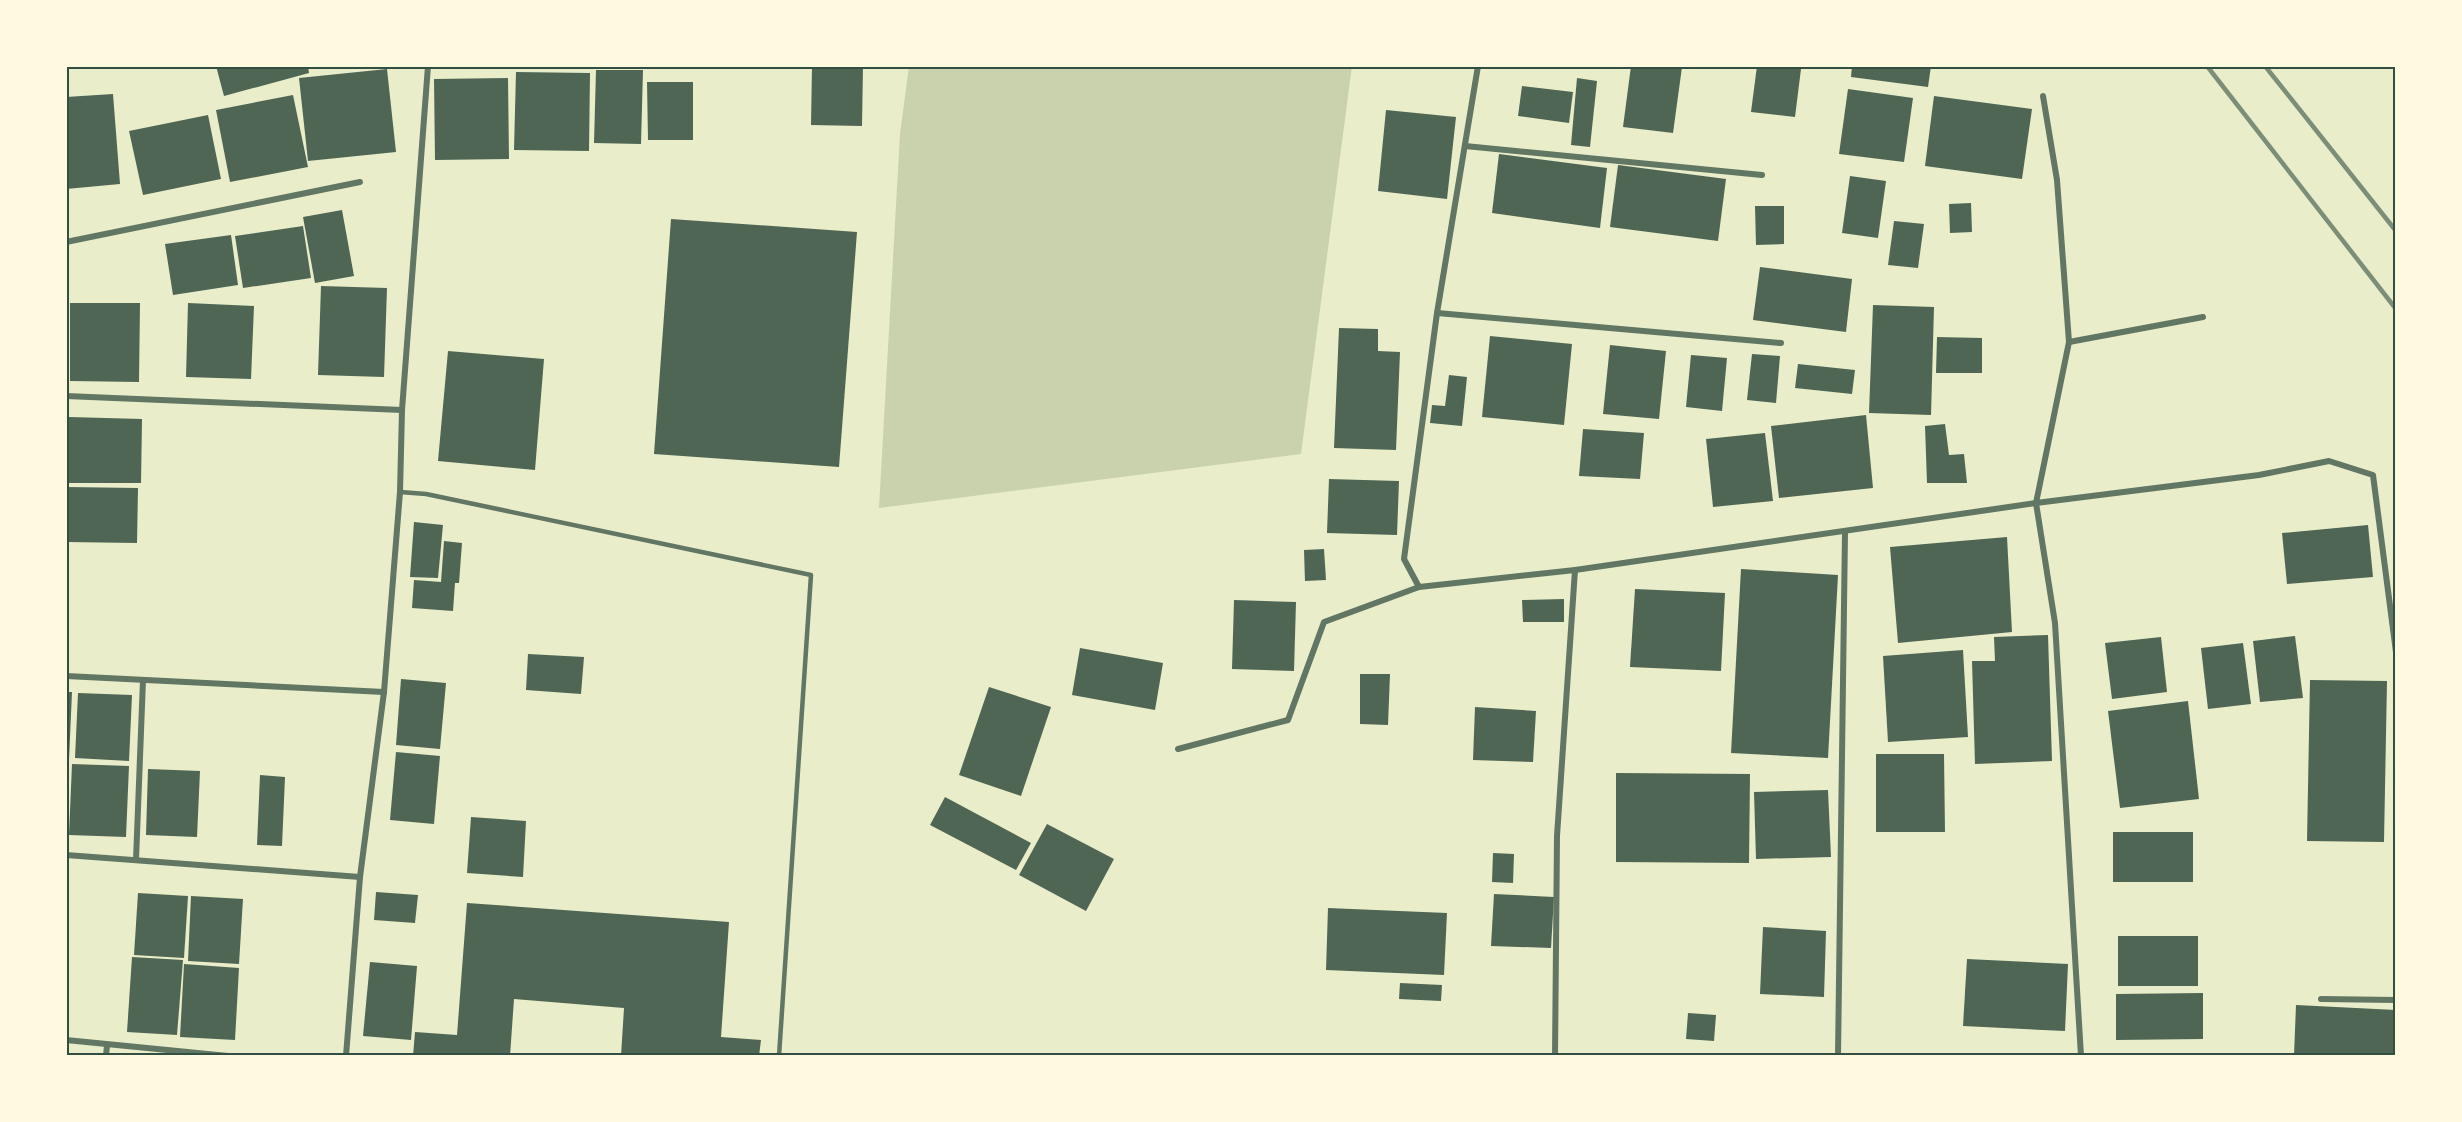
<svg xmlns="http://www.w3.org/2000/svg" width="2462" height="1122" viewBox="0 0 2462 1122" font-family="Helvetica,sans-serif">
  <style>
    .green { fill: #cad2ad }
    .building { fill: #4f6655 }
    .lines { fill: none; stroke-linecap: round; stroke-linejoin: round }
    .service { stroke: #617663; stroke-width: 4.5 }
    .minor { stroke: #617663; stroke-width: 6 }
    .rail { stroke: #7c8e77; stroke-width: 4.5 }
    .neatline { fill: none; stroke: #344e41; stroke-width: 2 }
  </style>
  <rect width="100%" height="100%" fill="#e9edc9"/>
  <!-- green -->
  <path class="green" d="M909,66H1352L1301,454L879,508L900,134Z"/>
  <!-- building -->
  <g class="building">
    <path d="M216,66H308L309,73L224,96Z"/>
    <path d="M812,66H863L862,126L811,125Z"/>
    <path d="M1631,66L1682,67L1673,133L1623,127Z"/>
    <path d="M1757,66L1801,69L1795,117L1751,112Z"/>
    <path d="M1852,66H1931L1928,87L1851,77Z"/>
    <path d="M387,69L396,152L308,161L299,78Z"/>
    <path d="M596,70H643L641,144L594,143Z"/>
    <path d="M516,72L590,73L589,151L514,150Z"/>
    <path d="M508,78L509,159L435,160L434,79Z"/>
    <path d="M1577,78L1597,81L1590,147L1571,145Z"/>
    <path d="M647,82H693V140H648Z"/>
    <path d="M1522,86L1573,92L1569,123L1518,116Z"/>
    <path d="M1848,89L1913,98L1904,162L1839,154Z"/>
    <path d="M113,94L120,184L66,189V97Z"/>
    <path d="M293,95L308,167L230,182L216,110Z"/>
    <path d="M1934,96L2032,109L2022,179L1925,166Z"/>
    <path d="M1386,110L1456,117L1447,199L1378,191Z"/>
    <path d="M208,115L221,179L143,195L129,131Z"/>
    <path d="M1499,154L1607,168L1600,228L1492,213Z"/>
    <path d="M1618,165L1726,179L1718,241L1610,227Z"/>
    <path d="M1850,176L1886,181L1878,238L1842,233Z"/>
    <path d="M1971,203L1972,232L1950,233L1949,204Z"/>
    <path d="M1755,206H1784V244L1756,245Z"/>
    <path d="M342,210L354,276L315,283L303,217Z"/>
    <path d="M671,219L857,232L839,467L654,454Z"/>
    <path d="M1894,221L1924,224L1918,268L1888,265Z"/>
    <path d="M303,226L311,278L243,288L235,236Z"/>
    <path d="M231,235L238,285L173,295L165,244Z"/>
    <path d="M1760,267L1852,279L1846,332L1753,320Z"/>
    <path d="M321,286L387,288L384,377L318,375Z"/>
    <path d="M70,303H140L139,382L70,381Z"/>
    <path d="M188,303L254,306L251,379L186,377Z"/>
    <path d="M1873,305L1934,307L1931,415L1869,413Z"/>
    <path d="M1339,328L1378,329V351L1400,352L1396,450L1334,448Z"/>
    <path d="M1490,336L1572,344L1564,425L1482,417Z"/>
    <path d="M1937,337L1982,338V373H1936Z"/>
    <path d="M1610,345L1666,351L1659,419L1603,414Z"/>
    <path d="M448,351L544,359L535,470L438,461Z"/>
    <path d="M1752,354L1780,356L1776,403L1747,400Z"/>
    <path d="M1691,355L1727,358L1722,411L1686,407Z"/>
    <path d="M1798,364L1855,370L1852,394L1795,388Z"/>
    <path d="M1449,375L1467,377L1462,426L1430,423L1432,405L1445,406Z"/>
    <path d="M1866,415L1873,488L1779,498L1771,426Z"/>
    <path d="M69,417L142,419L141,483H68Z"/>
    <path d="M1945,424L1949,455L1964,454L1967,483H1927L1925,426Z"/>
    <path d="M1583,429L1644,433L1640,479L1579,476Z"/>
    <path d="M1765,433L1773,501L1713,507L1706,439Z"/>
    <path d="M1329,479L1399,481L1397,535L1327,533Z"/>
    <path d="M67,487L138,488L137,543L66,542Z"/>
    <path d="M414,522L443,525L438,578L410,577Z"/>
    <path d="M2368,525L2373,577L2287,584L2282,533Z"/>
    <path d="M2007,537L2012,632L1898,643L1890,547Z"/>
    <path d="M444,541L462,543L459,583H455L453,611L412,608L414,580L441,582Z"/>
    <path d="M1324,549L1326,580L1305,581L1304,550Z"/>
    <path d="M1741,569L1838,575L1828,758L1731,753Z"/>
    <path d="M1635,589L1725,593L1721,671L1630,667Z"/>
    <path d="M1564,599V622H1523L1522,600Z"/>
    <path d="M1234,600L1296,602L1294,671L1232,669Z"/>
    <path d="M2048,635L2052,761L1975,764L1972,661H1995L1994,637Z"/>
    <path d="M2295,636L2303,698L2260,702L2253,641Z"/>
    <path d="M2161,637L2167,692L2112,699L2105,643Z"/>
    <path d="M2243,643L2251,704L2208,709L2201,648Z"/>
    <path d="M1080,648L1163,663L1155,710L1072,695Z"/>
    <path d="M1963,650L1968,737L1888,742L1883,656Z"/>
    <path d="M528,654L584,657L581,694L526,690Z"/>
    <path d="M1360,674H1390L1388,725L1360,724Z"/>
    <path d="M401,679L446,683L440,749L396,745Z"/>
    <path d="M2310,680L2387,681L2384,842L2307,841Z"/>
    <path d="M989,687L1051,707L1021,796L959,775Z"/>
    <path d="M66,692H72L69,760H66Z"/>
    <path d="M78,693L132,695L129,761L75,758Z"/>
    <path d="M2188,701L2199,799L2120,808L2108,711Z"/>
    <path d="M1475,707L1536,711L1533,762L1473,760Z"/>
    <path d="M396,752L440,756L434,824L390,820Z"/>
    <path d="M1876,754H1944L1945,832H1876Z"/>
    <path d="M72,764L129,766L126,837L69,835Z"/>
    <path d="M148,769L200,771L197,837L146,835Z"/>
    <path d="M1616,773L1750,774L1749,863L1616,862Z"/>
    <path d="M260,775L285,777L282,846L257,845Z"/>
    <path d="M1828,790L1831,857L1756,859L1754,792Z"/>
    <path d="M945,797L1031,843L1016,870L930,825Z"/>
    <path d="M471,817L526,821L523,877L467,873Z"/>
    <path d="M1047,824L1114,859L1086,911L1019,875Z"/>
    <rect x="2113" y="832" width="80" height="50"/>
    <path d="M1493,853L1514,854L1513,883L1492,882Z"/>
    <path d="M376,892L418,895L415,923L374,920Z"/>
    <path d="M138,893L188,896L184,958L134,955Z"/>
    <path d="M1494,894L1554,897L1551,948L1491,946Z"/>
    <path d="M191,896L243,899L239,964L188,961Z"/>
    <path d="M467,903L729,922L721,1037L761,1040L759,1056H621L624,1008L514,999L510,1056H413L415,1032L457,1035Z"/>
    <path d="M1328,908L1447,913L1444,975L1326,970Z"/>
    <path d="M1763,927L1826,931L1824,997L1760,994Z"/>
    <rect x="2118" y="936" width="80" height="50"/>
    <path d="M132,957L183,960L177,1035L127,1032Z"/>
    <path d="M1967,959L2068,964L2065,1031L1963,1026Z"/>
    <path d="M370,962L417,966L411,1040L363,1036Z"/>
    <path d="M184,964L239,968L235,1040L180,1037Z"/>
    <path d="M1400,983L1442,985L1441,1001L1399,999Z"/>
    <path d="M2203,993V1039L2116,1040V994Z"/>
    <path d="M2296,1005L2396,1010V1056H2294Z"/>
    <path d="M1688,1013L1716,1015L1714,1041L1686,1039Z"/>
  </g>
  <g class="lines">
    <!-- service -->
    <path class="service" d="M400,492L426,494L811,575L779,1056"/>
    <!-- minor -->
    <g class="minor">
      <path d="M2043,96L2057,180L2069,342L2036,503L2055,623L2081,1056"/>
      <path d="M1465,146L1762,175"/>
      <path d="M66,242L360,182"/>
      <path d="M1437,313L1781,343"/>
      <path d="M2069,342L2203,317"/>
      <path d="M66,396L402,410"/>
      <path d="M1419,587L1404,559L1437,313L1478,66"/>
      <path d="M66,676L384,692"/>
      <path d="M1178,749L1288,720L1324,622L1419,587L1575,570L2036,503L2259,475L2329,461L2373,475L2396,652"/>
      <path d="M66,855L360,877"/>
      <path d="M136,860L143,680"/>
      <path d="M2321,999L2396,1000"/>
      <path d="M66,1040L228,1056"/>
      <path d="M106,1056L107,1045"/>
      <path d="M346,1056L360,877L384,692L400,492L402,410L428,66"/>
      <path d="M1555,1056L1557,836L1575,570"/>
      <path d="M1838,1056L1845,532"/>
    </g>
    <!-- rail -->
    <g class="rail">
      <path d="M2207,66L2396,309"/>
      <path d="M2265,66L2396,231"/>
    </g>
  </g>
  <!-- border -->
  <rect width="2462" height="1122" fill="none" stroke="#fefae0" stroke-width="135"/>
  <rect x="68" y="68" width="2326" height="986" class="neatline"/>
</svg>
